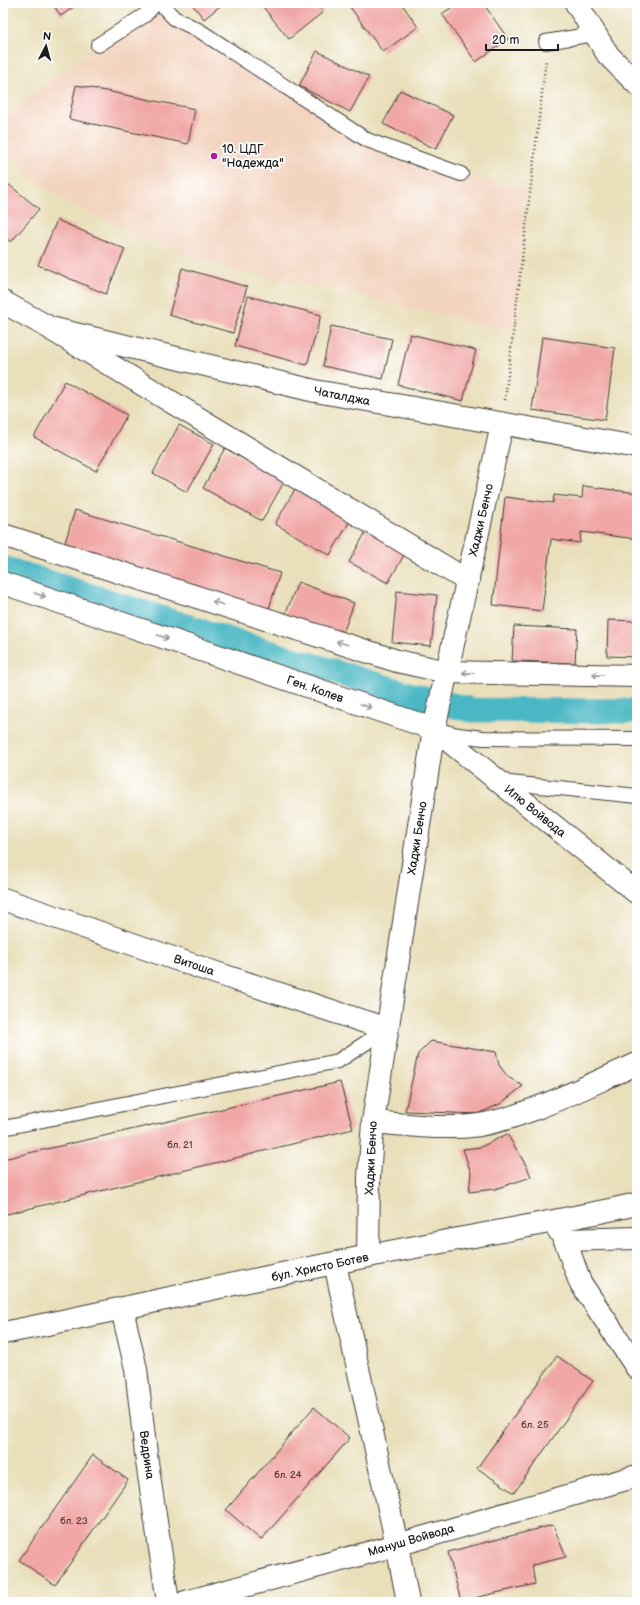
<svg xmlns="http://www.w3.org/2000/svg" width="640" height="1605" viewBox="0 0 640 1605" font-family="'Balsamiq Sans',sans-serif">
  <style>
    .built { fill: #f3d4bf }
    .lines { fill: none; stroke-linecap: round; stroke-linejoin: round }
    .canal { stroke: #49b7c4; stroke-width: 25 }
    .building { fill: #f0a7a5 }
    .service-casing { stroke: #3b3934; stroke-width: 16 }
    .minor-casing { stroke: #3b3934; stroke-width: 24 }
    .tertiary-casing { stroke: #3b3934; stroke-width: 24 }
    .secondary-casing { stroke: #3b3934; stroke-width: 24 }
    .path { stroke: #3b3934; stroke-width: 2.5; stroke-dasharray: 1 3; stroke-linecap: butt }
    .service { stroke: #fff; stroke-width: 14 }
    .minor { stroke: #fff; stroke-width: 22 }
    .tertiary { stroke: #fff; stroke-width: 22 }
    .secondary { stroke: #fff; stroke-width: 22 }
    .oneway { stroke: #999 }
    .poi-dot { fill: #b5179e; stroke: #fff; stroke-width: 1.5 }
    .labels { text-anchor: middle; stroke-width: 3.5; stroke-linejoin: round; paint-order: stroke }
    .number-label { font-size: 10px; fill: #513f3e }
    .poi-label { font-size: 12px; fill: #1c1c1c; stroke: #fff; text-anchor: start }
    .street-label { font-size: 12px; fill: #1c1c1c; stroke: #fff }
  </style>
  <rect width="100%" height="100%" fill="#fff"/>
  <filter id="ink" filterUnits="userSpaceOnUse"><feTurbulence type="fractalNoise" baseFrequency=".025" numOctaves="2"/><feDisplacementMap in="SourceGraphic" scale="8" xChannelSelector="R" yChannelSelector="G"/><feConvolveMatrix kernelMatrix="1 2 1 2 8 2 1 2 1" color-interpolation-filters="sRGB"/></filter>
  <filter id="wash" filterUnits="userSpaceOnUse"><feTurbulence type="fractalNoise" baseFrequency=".012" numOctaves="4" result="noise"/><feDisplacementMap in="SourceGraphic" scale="16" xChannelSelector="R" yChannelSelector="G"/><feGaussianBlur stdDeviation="0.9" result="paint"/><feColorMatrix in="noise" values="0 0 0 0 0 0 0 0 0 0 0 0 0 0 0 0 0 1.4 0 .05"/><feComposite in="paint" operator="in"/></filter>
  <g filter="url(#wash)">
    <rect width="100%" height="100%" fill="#e9dfba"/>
    <!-- built -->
    <path class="built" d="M156,3L367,140L461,174L526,191L516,329L474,323L360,296L234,270L158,244L74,206L25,173L3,140V117L98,45Z"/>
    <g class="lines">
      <!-- canal -->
      <path class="canal" d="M3,568L265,651L412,695L472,710L637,711"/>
    </g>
    <g id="blocks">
      <!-- building -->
      <g class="building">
        <path d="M52,3H79L61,16Z"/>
        <path d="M191,3H224L204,19Z"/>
        <path d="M260,3H316L323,12L289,39Z"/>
        <path d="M347,3H401L418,27L383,52Z"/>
        <path d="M458,3H483L508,39L476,62L442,14Z"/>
        <path d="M614,3H627V4L614,6Z"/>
        <path d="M317,51L369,77L350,112L299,86Z"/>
        <path d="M76,85L195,109L188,144L69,119Z"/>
        <path d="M400,90L453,115L436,149L383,124Z"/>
        <path d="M3,180L39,209L11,242L3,236Z"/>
        <path d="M57,220L125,249L106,294L38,265Z"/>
        <path d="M182,268L247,287L233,333L169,315Z"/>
        <path d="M248,296L321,315L307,365L235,346Z"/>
        <path d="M331,326L392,339L383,379L323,366Z"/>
        <path d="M410,334L476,350L463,401L398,385Z"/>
        <path d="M542,337L615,348L605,420L532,410Z"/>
        <path d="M65,381L127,415L96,471L34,437Z"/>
        <path d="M179,425L214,444L187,492L153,473Z"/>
        <path d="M225,448L284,482L262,521L203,488Z"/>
        <path d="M583,486L637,493V539L581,532L580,543L551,539L542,611L493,605L505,497L553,503L554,495L582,498Z"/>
        <path d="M295,489L351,519L330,555L275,524Z"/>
        <path d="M75,510L280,573L267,615L62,552Z"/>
        <path d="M368,528L407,550L388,583L349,562Z"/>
        <path d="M298,582L354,603L342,636L285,615Z"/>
        <path d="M397,591L437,595L431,646L392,642Z"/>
        <path d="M608,620L637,621V657L607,656Z"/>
        <path d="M514,626L577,629L575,663L512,661Z"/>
        <path d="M431,1041L496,1052L499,1065L508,1077L523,1086L500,1104L477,1114L405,1111L418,1054Z"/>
        <path d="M340,1082L353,1129L3,1215V1159Z"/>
        <path d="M507,1134L527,1167L531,1177L495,1189L469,1192L471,1173L463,1149L481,1147Z"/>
        <path d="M557,1356L593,1381L514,1493L477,1468Z"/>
        <path d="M314,1407L350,1438L261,1540L226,1510Z"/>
        <path d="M93,1455L128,1480L55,1585L19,1560Z"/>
        <path d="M553,1525L566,1557L532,1565L535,1584L461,1601L448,1552Z"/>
      </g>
    </g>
  </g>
  <g filter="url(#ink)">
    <use href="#blocks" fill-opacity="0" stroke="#3b3934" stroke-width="1"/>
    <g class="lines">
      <!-- service casing -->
      <g class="service-casing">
        <g id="service">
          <path d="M160,3L174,18L200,31L367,140L461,174"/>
          <path d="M546,42L594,34"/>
          <path d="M98,45L145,15L156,3"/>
          <path d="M442,731L458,735L483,738L637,739"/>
          <path d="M500,782L637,796"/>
          <path d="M3,1128L338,1061L387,1029"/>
        </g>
      </g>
      <!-- minor casing -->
      <g class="minor-casing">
        <g id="minor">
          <path d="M54,331L468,581"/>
          <path d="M3,535L397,661L447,672L637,676"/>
          <path d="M3,583L434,729L637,893"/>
          <path d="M3,899L216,973L387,1029"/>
          <path d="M373,1122C408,1125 444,1130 479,1125C528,1117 590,1084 637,1064"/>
          <path d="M558,1229L565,1240L637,1238"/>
          <path d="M565,1240L580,1282L637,1368"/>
          <path d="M368,1256L369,1177L373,1122L434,729L502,425"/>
          <path d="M335,1264L397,1545L408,1602"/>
          <path d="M122,1309L136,1369L147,1462L168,1602"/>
          <path d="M185,1602L397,1545L637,1476"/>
        </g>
      </g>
      <!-- tertiary casing -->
      <g class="tertiary-casing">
        <path id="tertiary" d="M3,302L50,328L315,391L637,447"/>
      </g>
      <!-- secondary casing -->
      <g class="secondary-casing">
        <g id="secondary">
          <path d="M576,3L608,55L637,84"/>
          <path d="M3,1333C125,1309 247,1280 369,1256C458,1238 548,1224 637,1204"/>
        </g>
      </g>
      <!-- path -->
      <path class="path" d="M505,400L546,60"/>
      <!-- service -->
      <use href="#service" class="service"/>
      <!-- minor -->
      <use href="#minor" class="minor"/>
      <!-- tertiary -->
      <use href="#tertiary" class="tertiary"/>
      <!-- secondary -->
      <use href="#secondary" class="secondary"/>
    </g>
    <!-- one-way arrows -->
    <defs><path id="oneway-shaft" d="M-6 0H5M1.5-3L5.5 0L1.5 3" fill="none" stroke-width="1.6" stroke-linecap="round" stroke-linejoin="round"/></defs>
    <g class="oneway">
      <use href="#oneway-shaft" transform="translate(40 595) rotate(19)"/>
      <use href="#oneway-shaft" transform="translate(218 603) rotate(-162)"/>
      <use href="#oneway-shaft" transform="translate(163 637) rotate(19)"/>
      <use href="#oneway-shaft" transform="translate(342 643) rotate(-162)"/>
      <use href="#oneway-shaft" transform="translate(468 673) rotate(-179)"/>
      <use href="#oneway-shaft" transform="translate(598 675) rotate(-179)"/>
      <use href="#oneway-shaft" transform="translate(366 706) rotate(19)"/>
    </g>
  </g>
  <!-- markers -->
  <circle class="poi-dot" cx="214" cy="156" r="4"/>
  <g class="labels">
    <!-- number labels -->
    <g class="number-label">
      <text x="180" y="1148">бл. 21</text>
      <text x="535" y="1428">бл. 25</text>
      <text x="288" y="1478">бл. 24</text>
      <text x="74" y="1524">бл. 23</text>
    </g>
    <!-- poi labels -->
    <g class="poi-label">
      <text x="222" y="153">10. ЦДГ<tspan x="222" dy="14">"Надежда"</tspan></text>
    </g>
    <!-- street labels -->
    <g class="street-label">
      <text transform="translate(342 396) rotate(11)" y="4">Чаталджа</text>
      <text transform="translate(481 520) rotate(-77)" y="4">Хаджи Бенчо</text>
      <text transform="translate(315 689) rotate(19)" y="4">Ген. Колев</text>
      <text transform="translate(535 811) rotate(39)" y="4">Илю Войвода</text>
      <text transform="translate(417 838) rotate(-81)" y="4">Хаджи Бенчо</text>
      <text transform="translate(194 965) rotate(19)" y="4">Витоша</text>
      <text transform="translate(371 1158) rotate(-87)" y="4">Хаджи Бенчо</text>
      <text transform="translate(320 1267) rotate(-12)" y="4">бул. Христо Ботев</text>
      <text transform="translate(147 1455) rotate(82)" y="4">Ведрина</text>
      <text transform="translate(411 1540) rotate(-16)" y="4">Мануш Войвода</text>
    </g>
  </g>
  <!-- margin -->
  <rect width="640" height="1605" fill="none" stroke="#fff" stroke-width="16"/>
  <!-- north arrow -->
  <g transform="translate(46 46) rotate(6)" stroke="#ffffff" stroke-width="3" paint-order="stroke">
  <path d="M0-3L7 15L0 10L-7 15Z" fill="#1c1c1c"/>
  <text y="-6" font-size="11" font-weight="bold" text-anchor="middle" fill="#1c1c1c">N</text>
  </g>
  <!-- scale -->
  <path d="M486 44v6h72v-6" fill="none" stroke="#1c1c1c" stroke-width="2"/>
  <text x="492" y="44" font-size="12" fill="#1c1c1c" stroke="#ffffff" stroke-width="3" paint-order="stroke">20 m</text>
</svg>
